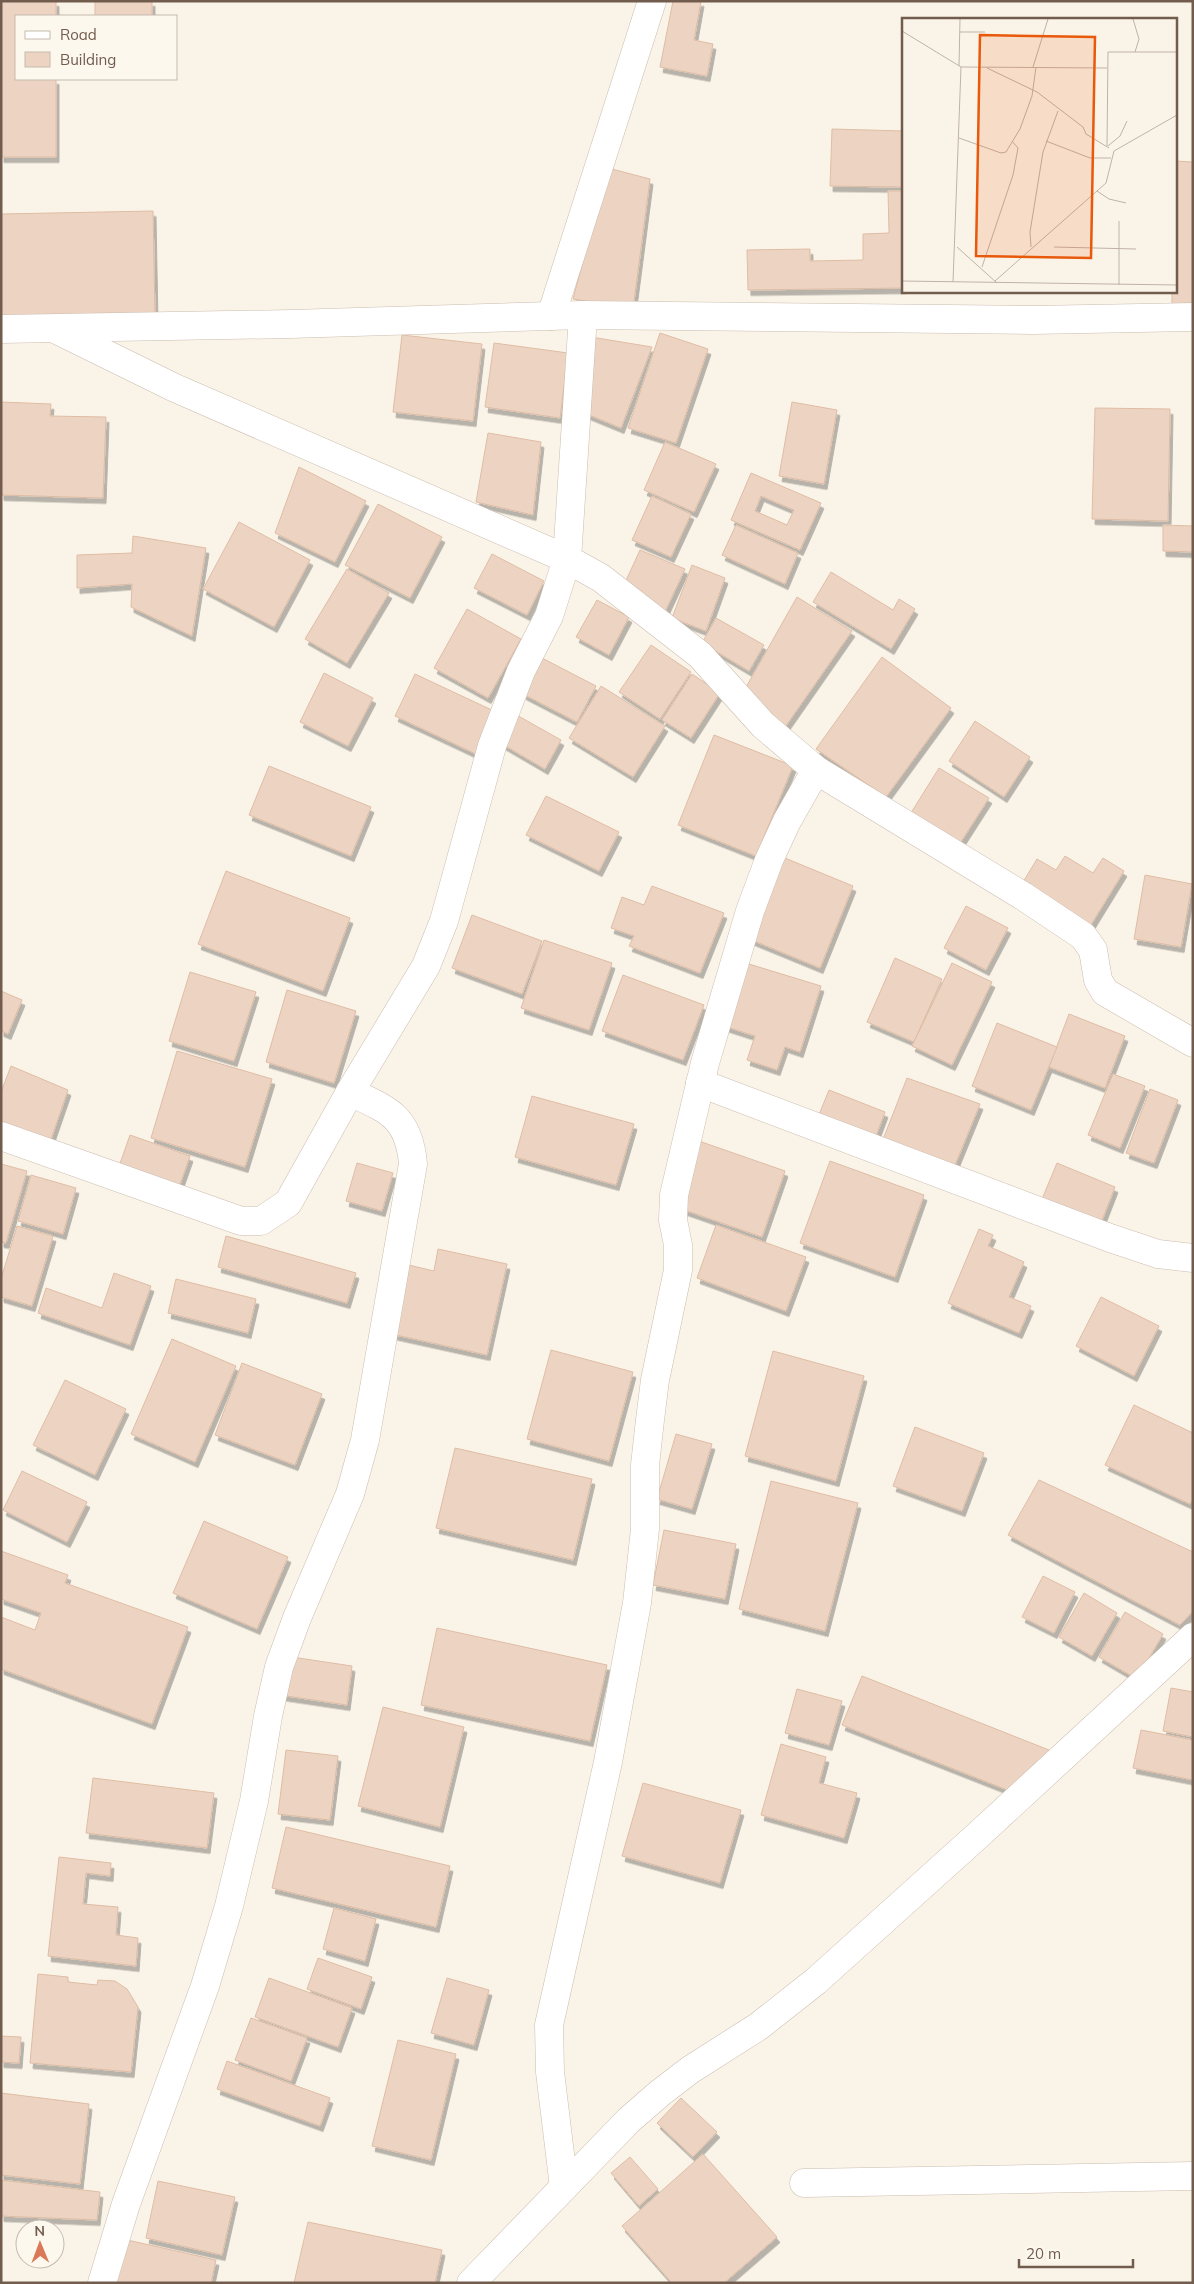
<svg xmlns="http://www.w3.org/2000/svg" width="1194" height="2284" viewBox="0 0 1194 2284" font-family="Mulish,sans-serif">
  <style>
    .building { fill: #edd4c2; stroke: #dfbca4; fill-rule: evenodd; filter: url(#shadow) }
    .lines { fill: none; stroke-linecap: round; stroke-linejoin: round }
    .minor-casing { stroke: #ccbcaf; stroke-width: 29 }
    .minor { stroke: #fff; stroke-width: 28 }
    .inset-road { fill: none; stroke: #c0b2a5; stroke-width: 1 }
    .view { fill: #e8590c; fill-opacity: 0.15; stroke: #e8590c; stroke-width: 2.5 }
    .inset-edge { fill: none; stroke: #725c4e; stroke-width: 2.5 }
  </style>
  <defs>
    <filter id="shadow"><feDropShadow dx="3" dy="5.5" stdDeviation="0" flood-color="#0004"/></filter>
  </defs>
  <rect width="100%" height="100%" fill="#faf4e8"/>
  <!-- building -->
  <g class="building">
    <path d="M1,1H56V16H16V79H56V157H1Z"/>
    <rect x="95" y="1" width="57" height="15"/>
    <path d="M673,1H701L694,40L713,44L707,76L660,67Z"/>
    <path d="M832,129L903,131V187L830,186Z"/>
    <path d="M1175,161L1193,162V309L1172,308V291H1175Z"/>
    <path d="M608,168L650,179L633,309L573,299Z"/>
    <path d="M888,191H903V288L748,290L747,250L810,249V261L863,260V234L889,233Z"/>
    <path d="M153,211L155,318L1,321V214Z"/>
    <path d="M660,333L708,349L676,443L628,428Z"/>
    <path d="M402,335L482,344L473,421L393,412Z"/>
    <path d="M585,336L652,347L621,428L582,412Z"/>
    <path d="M494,343L568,353L560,418L485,407Z"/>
    <path d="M1,402L51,404L50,416L106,417L103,498L1,495Z"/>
    <path d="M792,402L837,410L824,484L779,476Z"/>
    <path d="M1095,408L1170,409L1168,521L1092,519Z"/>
    <path d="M488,433L541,442L533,515L476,502Z"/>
    <path d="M665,442L716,464L694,512L644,490Z"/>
    <path d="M299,467L366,501L335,562L275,533Z"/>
    <path d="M751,473L821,503L800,550L731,520ZM761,496L794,510L787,525L755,511Z"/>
    <path d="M652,496L691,514L671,557L632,540Z"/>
    <path d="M378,504L442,537L410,598L345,565Z"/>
    <path d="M239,522L310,560L274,627L203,589Z"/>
    <path d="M736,525L798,553L785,584L722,555Z"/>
    <path d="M1163,525L1193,526V552L1163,551Z"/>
    <path d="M133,536L206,548L192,636L131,607L132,584L77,588V555L132,553Z"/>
    <path d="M640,550L685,569L663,616L623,587Z"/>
    <path d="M492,554L544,581L527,615L474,588Z"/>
    <path d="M692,565L725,578L706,631L672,618Z"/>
    <path d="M347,569L389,593L347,663L305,639Z"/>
    <path d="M831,572L893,610L899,599L915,609L891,649L813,602Z"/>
    <path d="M797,597L852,631L783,730L745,689Z"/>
    <path d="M597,600L629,617L609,655L576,637Z"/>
    <path d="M467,609L521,639L488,698L434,668Z"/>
    <path d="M716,618L764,645L749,671L702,643Z"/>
    <path d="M651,645L691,672L660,719L619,692Z"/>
    <path d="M882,657L951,708L886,797L816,749Z"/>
    <path d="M542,658L596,686L577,722L523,694Z"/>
    <path d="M324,673L373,698L348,746L300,722Z"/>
    <path d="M415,674L496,712L476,754L395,716Z"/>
    <path d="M692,674L720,693L691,738L662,720Z"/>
    <path d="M601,686L665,726L633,777L569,738Z"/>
    <path d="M513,713L561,740L545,769L497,741Z"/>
    <path d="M975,721L1030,757L1004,797L949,761Z"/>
    <path d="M714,735L793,766L756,856L678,825Z"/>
    <path d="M269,766L371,807L351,856L249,815Z"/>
    <path d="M939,768L989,798L957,848L909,816Z"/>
    <path d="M546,796L619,832L599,871L526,835Z"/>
    <path d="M780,856L853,886L820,968L747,938Z"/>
    <path d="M1065,856L1093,873L1103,858L1124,871L1089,928L1020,887L1037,859L1056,870Z"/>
    <path d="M226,871L350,918L323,991L198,944Z"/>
    <path d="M1145,875L1192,884L1181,947L1134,939Z"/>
    <path d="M652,886L724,913L700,973L629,946L634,936L611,928L622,897L644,905Z"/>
    <path d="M966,906L1008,928L986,970L944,948Z"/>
    <path d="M472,915L542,941L522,994L452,968Z"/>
    <path d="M544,940L612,963L589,1030L521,1008Z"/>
    <path d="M895,958L942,979L914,1042L867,1022Z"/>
    <path d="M739,961L821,986L800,1052L785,1047L777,1070L747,1060L755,1036L718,1024Z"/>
    <path d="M952,963L992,982L952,1065L912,1046Z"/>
    <path d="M190,972L256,992L234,1061L169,1041Z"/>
    <path d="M623,975L704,1005L683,1060L602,1031Z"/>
    <path d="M287,990L356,1011L334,1083L266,1062Z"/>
    <path d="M1,991L22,1000L8,1034L1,1031Z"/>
    <path d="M1069,1014L1125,1036L1105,1088L1049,1067Z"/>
    <path d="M997,1023L1057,1047L1031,1110L972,1086Z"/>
    <path d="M177,1051L272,1079L245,1167L151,1138Z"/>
    <path d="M11,1066L68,1090L49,1145L1,1129V1092Z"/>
    <path d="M1113,1074L1145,1086L1120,1148L1088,1135Z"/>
    <path d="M907,1078L980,1104L953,1170L882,1142Z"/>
    <path d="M1150,1089L1178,1100L1154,1163L1126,1153Z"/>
    <path d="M829,1090L885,1112L873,1144L816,1122Z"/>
    <path d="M532,1096L634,1124L616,1185L515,1157Z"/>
    <path d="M130,1135L190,1156L177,1193L117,1172Z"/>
    <path d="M696,1140L785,1171L762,1237L673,1206Z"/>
    <path d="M830,1161L924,1195L895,1277L800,1243Z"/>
    <path d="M357,1163L393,1173L382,1211L346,1201Z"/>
    <path d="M1057,1163L1115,1187L1101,1223L1042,1199Z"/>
    <path d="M1,1164L27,1171L6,1243L1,1242Z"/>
    <path d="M31,1175L76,1188L63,1234L18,1221Z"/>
    <path d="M716,1225L806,1257L786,1311L697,1278Z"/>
    <path d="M17,1226L53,1236L32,1306L1,1297V1279Z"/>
    <path d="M979,1229L993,1235L988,1246L1024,1262L1009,1297L1031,1306L1019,1333L948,1303Z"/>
    <path d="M226,1236L356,1273L347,1303L218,1267Z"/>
    <path d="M438,1249L507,1264L487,1355L387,1333L400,1263L434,1271Z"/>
    <path d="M114,1273L151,1286L130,1345L38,1313L46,1288L102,1308Z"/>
    <path d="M176,1279L256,1299L248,1333L168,1313Z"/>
    <path d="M1101,1297L1159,1326L1134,1376L1076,1346Z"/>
    <path d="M172,1339L236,1366L195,1462L131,1434Z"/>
    <path d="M551,1350L633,1372L609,1461L527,1439Z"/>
    <path d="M773,1351L864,1376L836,1481L745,1456Z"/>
    <path d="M242,1363L322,1394L295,1465L215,1435Z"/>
    <path d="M65,1380L126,1409L95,1475L33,1445Z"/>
    <path d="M1134,1405L1193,1433V1499L1190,1504L1105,1465Z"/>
    <path d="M915,1427L984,1453L962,1511L893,1486Z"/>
    <path d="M676,1434L712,1444L692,1509L657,1499Z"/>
    <path d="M455,1448L592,1479L573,1560L436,1528Z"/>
    <path d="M22,1471L87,1502L67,1542L3,1510Z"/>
    <path d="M1039,1480L1193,1552V1611L1180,1625L1008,1535Z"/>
    <path d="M771,1481L858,1503L825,1631L739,1609Z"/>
    <path d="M204,1521L288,1557L257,1629L173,1593Z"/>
    <path d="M664,1530L736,1544L725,1599L653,1585Z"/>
    <path d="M1,1551L68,1575L65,1583L188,1627L152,1724L1,1669V1617L35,1630L41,1613L1,1599Z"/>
    <path d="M1043,1576L1075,1592L1054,1633L1022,1617Z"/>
    <path d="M1084,1593L1117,1613L1092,1656L1059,1637Z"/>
    <path d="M1125,1612L1163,1634L1137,1679L1099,1657Z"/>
    <path d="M437,1628L607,1665L590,1741L421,1705Z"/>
    <path d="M285,1656L352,1666L347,1705L280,1695Z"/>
    <path d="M862,1676L1059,1754L1015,1793L842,1725Z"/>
    <path d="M1171,1688L1193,1692V1737L1163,1731Z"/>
    <path d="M797,1689L842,1701L829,1745L785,1733Z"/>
    <path d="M383,1707L464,1727L440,1827L358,1806Z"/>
    <path d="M1141,1730L1193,1740V1780L1133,1768Z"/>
    <path d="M781,1744L826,1757L819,1783L857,1793L844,1838L761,1815Z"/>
    <path d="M286,1750L338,1756L330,1820L278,1814Z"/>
    <path d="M93,1778L214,1793L207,1848L86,1833Z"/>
    <path d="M643,1783L741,1810L720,1883L622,1856Z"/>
    <path d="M286,1827L450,1866L436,1927L272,1888Z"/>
    <path d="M59,1857L111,1863L110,1876L86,1873L83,1904L118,1907L116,1935L138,1938L136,1966L48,1956Z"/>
    <path d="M334,1908L376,1919L365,1961L323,1949Z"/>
    <path d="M318,1958L372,1977L361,2009L307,1989Z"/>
    <path d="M38,1974L68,1977V1982L97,1985L98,1980L115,1981L127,1989L138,2007L131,2072L30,2063Z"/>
    <path d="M269,1978L352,2008L338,2047L255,2017Z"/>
    <path d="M447,1978L489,1990L474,2045L431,2033Z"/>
    <path d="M251,2018L307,2038L291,2081L235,2060Z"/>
    <path d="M1,2036L21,2037L19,2063L1,2062Z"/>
    <path d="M398,2040L456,2054L431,2160L372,2146Z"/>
    <path d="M227,2061L330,2098L320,2126L217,2089Z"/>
    <path d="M1,2093L89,2104L80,2184L1,2175Z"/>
    <path d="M681,2098L717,2132L693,2157L657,2123Z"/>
    <path d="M703,2154L777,2237L724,2283H672L622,2226Z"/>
    <path d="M630,2157L658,2189L639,2206L611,2173Z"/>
    <path d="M1,2180L100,2192L97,2220L1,2216Z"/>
    <path d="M158,2181L235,2197L222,2255L146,2238Z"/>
    <path d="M308,2222L442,2250L435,2283H294Z"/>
    <path d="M123,2239L216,2260L211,2283H112Z"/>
  </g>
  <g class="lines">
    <!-- minor casing -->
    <g class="minor-casing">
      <g id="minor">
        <path d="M551,316L652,1"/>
        <path d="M1,329L291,324L583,315L1033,320L1193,317"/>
        <path d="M57,330L175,388L567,559L601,578L700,655L763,725L816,770L1023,896L1083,936L1093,950L1098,980L1105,992L1193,1043"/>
        <path d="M700,1083L1110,1238L1158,1254L1193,1258"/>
        <path d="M1,1136L241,1221H261L288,1203L350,1092L426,966L444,921L492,746L521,671L549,616L567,559L583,315"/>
        <path d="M804,2183L1193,2176"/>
        <path d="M564,2187L550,2072L549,2025L608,1762L637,1603L645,1529V1465L650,1420L655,1380L678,1270V1245L673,1220L674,1195L705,1063L750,911L769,860L787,821L816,770"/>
        <path d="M102,2283L126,2204L205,1986L229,1906L254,1801L268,1716L279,1667L297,1618L350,1494L365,1440L413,1164C409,1117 389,1110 350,1092"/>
        <path d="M471,2283L629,2120L660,2093L690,2070L759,2026L816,1981L976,1837L1193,1637"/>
      </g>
    </g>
    <!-- minor -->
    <use href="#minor" class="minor"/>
  </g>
  <!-- overview -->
  <g transform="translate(902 18)">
    <rect width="275" height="275" fill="#faf4e8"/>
    <path class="inset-road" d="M231,1L237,21L233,34M0,13L59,49L205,50M58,14H83M57,48L58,1M131,49L146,1M85,50L135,74L181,109L184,116L207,130M57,120L99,135L104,134L118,111L130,78L134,49M144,123L188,140H209M205,128L206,34H275M206,128L218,118L225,103M195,173L207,181L224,185M217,203V267M55,229L95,265M129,229L128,214L141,134L156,93M152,229L234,231M80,249L111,157L116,130L110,123M0,263L275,267M93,263L204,165L212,133L275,97M51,264L59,49"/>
    <path class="view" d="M78,17L193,19L189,240L74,238Z"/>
    <rect width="275" height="275" class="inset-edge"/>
  </g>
  <!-- border -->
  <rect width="1194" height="2284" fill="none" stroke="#725c4e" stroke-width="5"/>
  <!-- legend -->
  <rect x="15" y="15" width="162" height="65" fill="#fdf8ee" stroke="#c5baae"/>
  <rect x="25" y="31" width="25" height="8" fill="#ffffff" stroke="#c5baae"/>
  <text x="60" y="40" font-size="15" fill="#725c4e">Road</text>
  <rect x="25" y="52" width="25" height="15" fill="#edd4c2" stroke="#c5baae"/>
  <text x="60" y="65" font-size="15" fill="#725c4e">Building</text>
  <!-- north arrow -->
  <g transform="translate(40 2244) rotate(359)"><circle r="24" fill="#fdf8ee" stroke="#c5baae"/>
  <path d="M0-4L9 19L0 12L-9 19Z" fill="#d97958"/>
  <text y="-8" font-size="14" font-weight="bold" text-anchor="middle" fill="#725c4e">N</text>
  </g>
  <!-- scale -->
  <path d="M1019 2259v8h114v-8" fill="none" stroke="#725c4e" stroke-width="2.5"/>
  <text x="1026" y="2259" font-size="15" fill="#725c4e" stroke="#fdf8ee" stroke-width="4" paint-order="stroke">20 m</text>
</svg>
